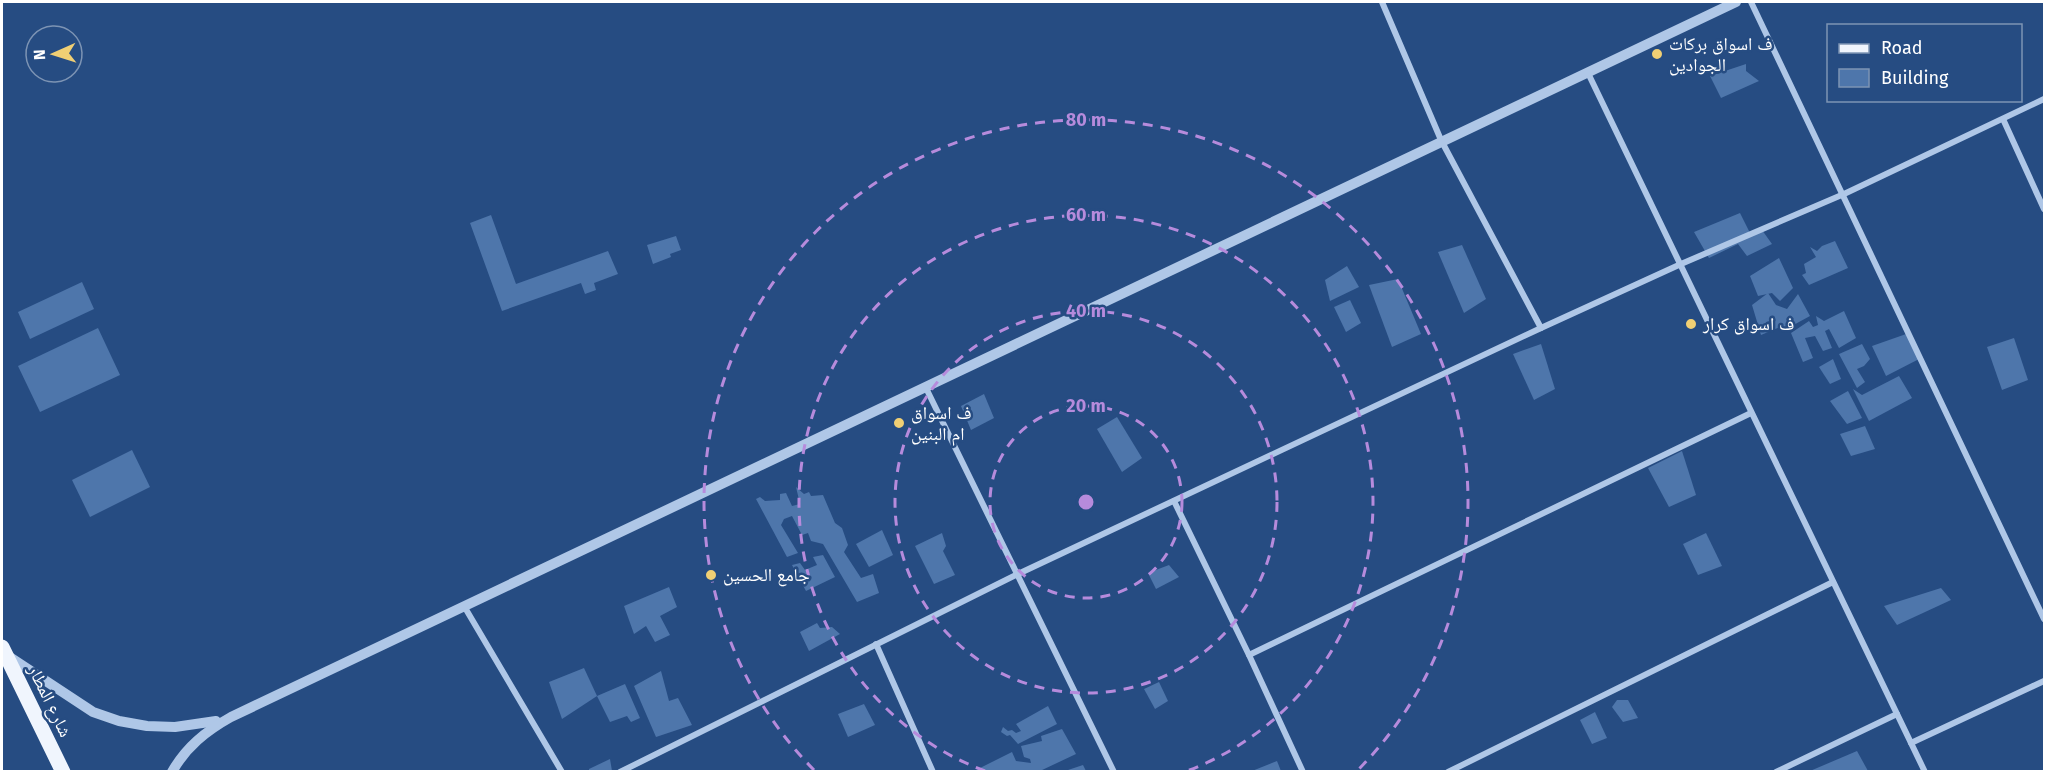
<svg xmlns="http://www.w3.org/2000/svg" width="2046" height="773" viewBox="0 0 2046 773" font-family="'Fira Sans','Noto Naskh Arabic',sans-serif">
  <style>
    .building { fill: #4e76ab }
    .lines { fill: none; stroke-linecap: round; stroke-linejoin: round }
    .minor { stroke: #afc7e7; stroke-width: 6 }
    .tertiary { stroke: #afc7e7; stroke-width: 10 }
    .primary { stroke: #f0f5fd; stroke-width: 15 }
    .ring { fill: none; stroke: #b68bdc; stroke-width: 3; stroke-dasharray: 10 8 }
    .poi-dot { fill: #f0cf74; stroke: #264c82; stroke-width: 2 }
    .labels { text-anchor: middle; stroke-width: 5; stroke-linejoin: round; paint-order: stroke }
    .poi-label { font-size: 18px; fill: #fff; stroke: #264c82; text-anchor: start }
    .street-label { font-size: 18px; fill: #fff; stroke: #264c82 }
    .centre { fill: #b68bdc; stroke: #264c82; stroke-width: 3 }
    .ring-label { font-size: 18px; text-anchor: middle; font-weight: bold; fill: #b68bdc; stroke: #264c82; stroke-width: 5; stroke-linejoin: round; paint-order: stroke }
  </style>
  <rect width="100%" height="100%" fill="#264c82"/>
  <!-- building -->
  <g class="building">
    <path d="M1746,64V71L1759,81L1721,98L1710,76Z"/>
    <path d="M1740,213L1751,235L1762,230L1772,244L1747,256L1738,244L1709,258L1694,232Z"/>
    <path d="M491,215L516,284L608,251L618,274L594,283L596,290L585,294L581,283L502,311L470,223Z"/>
    <path d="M676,236L681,250L670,254L671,257L653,264L647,245Z"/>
    <path d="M1835,241L1848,268L1809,285L1802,275L1806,273L1804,264L1816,257L1810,247L1817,251L1822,246Z"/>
    <path d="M1462,245L1486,299L1464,313L1438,252Z"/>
    <path d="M1779,258L1793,288L1780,301L1772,293L1758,296L1750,276Z"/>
    <path d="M1347,266L1359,287L1330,301L1325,280Z"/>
    <path d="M1398,279L1421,334L1392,347L1369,285Z"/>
    <path d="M82,282L94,309L30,339L18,312Z"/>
    <path d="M1768,293L1776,305L1787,309L1798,294L1810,316L1788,328L1780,327L1761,335L1752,305Z"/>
    <path d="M1350,300L1361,323L1346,332L1334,307Z"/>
    <path d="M1844,311L1856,338L1839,348L1829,329L1825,331L1832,348L1823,351L1815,336L1805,338L1813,358L1803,362L1791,333L1809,321L1813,327L1818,325L1816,316L1824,321Z"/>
    <path d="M98,328L120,375L40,412L18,366Z"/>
    <path d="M1909,333L1921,358L1886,376L1872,346Z"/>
    <path d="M2014,338L2028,380L2002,390L1987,347Z"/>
    <path d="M1541,344L1555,389L1534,400L1513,354Z"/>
    <path d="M1862,344L1870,359L1864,366L1857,369L1865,382L1857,388L1839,354Z"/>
    <path d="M1833,359L1841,379L1830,384L1819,367Z"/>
    <path d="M1899,376L1912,398L1869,421L1853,389L1862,395Z"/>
    <path d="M1848,391L1862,418L1847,424L1830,401Z"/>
    <path d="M984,394L994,418L971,430L961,406Z"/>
    <path d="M1117,417L1142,458L1122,472L1097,429Z"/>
    <path d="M1865,426L1875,449L1851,456L1840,434Z"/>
    <path d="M132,450L150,487L90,517L72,480Z"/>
    <path d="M1682,451L1696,495L1669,507L1648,468Z"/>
    <path d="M796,487L804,494L809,492L811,496L823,495L835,523L842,528L848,545L844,552L861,578L873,574L879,593L857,602L823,544L811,541L808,533L802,535L792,516L784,519L781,525L798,553L787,557L756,499L760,497L765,501L780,500V494L786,493L792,506L800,504Z"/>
    <path d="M882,530L893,555L869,567L856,544Z"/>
    <path d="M942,533L946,546L943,551L955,575L934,584L915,546Z"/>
    <path d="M1706,533L1722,566L1698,575L1683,544Z"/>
    <path d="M823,555L835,577L806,591L792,565L800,563L805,570L817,565L813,557Z"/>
    <path d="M1169,565L1179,577L1156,589L1148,573Z"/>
    <path d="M669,587L677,607L660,616L670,635L655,642L646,626L634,634L624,606Z"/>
    <path d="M1941,588L1951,600L1897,625L1884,606Z"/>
    <path d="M817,623L820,628L832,627L840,634L809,651L800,632Z"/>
    <path d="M584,668L597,696L562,719L549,682Z"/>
    <path d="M661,671L669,701L678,698L692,725L656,737L634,686Z"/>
    <path d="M1159,682L1168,701L1155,709L1144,689Z"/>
    <path d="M625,684L640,718L631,722L627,716L610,722L597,696Z"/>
    <path d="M1617,700H1628L1638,718L1623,722L1612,707Z"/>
    <path d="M864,704L875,725L848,737L838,714Z"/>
    <path d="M1048,706L1057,724L1018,744L1010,735L1007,736L1001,732L1003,727L1008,731L1012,730L1016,733L1021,731L1016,724Z"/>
    <path d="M1595,712L1607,738L1592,744L1580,720Z"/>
    <path d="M1062,729L1076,754L1040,771H974L1012,752L1016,761L1031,763L1030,759L1024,757L1021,746L1042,741L1041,736Z"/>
    <path d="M1857,751L1868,771H1810Z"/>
    <path d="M610,759L612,771H589V769Z"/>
    <path d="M1277,761L1281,771H1252Z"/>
    <path d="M1083,765L1086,771H1065Z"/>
  </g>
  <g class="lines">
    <!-- minor -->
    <g class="minor">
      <path d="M1382,2L1441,140L1541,328"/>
      <path d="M1751,2L2044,619"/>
      <path d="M1588,73L1925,772"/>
      <path d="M2003,119L2044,209"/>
      <path d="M925,386L1114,772"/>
      <path d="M1174,501L1249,655L1303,772"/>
      <path d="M464,606L562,772"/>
      <path d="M876,644L933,772"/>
      <path d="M1249,655L1751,413"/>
      <path d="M1911,743L2044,681"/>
      <path d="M620,772L1018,574L1541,328L1681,264L1844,194L2044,99"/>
      <path d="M1448,772L1833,582"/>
      <path d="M1776,772L1897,714"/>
    </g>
    <!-- tertiary -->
    <g class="tertiary">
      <path d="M8,656L93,712L119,721L147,726L175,727L216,721"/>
      <path d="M172,772C186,747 206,731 231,717L1736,2"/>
    </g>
    <!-- primary -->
    <path class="primary" d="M2,647L63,772"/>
  </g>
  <!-- distance rings -->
  <g class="ring">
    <circle cx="1086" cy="502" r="96"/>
    <circle cx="1086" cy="502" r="191"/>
    <path d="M985 771A287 287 0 1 1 1187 771"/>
    <path d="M814 770A382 382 0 1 1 1358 770"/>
  </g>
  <!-- markers -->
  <g class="poi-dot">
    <circle cx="1657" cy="54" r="6"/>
    <circle cx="1691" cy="324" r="6"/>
    <circle cx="899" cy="423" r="6"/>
    <circle cx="711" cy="575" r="6"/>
  </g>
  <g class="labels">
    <!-- poi labels -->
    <g class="poi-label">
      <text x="1669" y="50">ف اسواق بركات<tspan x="1669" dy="21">الجوادين</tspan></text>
      <text x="1703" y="330">ف اسواق كرار</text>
      <text x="911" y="419">ف اسواق<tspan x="911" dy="21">ام البنين</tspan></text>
      <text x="723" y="581">جامع الحسين</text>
    </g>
    <!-- street labels -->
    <g class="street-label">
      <text transform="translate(50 701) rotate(64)" y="6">شارع المطار</text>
    </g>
  </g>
  <circle cx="1086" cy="502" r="9" class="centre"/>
  <g class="ring-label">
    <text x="1086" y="126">80 m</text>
    <text x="1086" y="221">60 m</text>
    <text x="1086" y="317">40 m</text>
    <text x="1086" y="412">20 m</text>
  </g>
  <!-- border -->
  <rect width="2046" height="773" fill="none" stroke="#ffffff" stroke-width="6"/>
  <!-- legend -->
  <rect x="1827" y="24" width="195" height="78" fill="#264c82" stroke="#7d94b4" stroke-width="1.5"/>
  <rect x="1839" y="44" width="30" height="9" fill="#f0f5fd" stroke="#7d94b4" stroke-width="1.5"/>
  <text x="1881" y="54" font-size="18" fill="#ffffff">Road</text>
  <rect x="1839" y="69" width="30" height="18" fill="#4e76ab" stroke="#7d94b4" stroke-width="1.5"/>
  <text x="1881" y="84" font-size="18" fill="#ffffff">Building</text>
  <!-- north arrow -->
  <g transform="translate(54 54) rotate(267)"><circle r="28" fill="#264c82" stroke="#7d94b4" stroke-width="1.5"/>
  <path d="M0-4.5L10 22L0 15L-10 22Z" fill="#f0cf74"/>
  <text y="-9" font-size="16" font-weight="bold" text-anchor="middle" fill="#ffffff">N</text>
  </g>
</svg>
